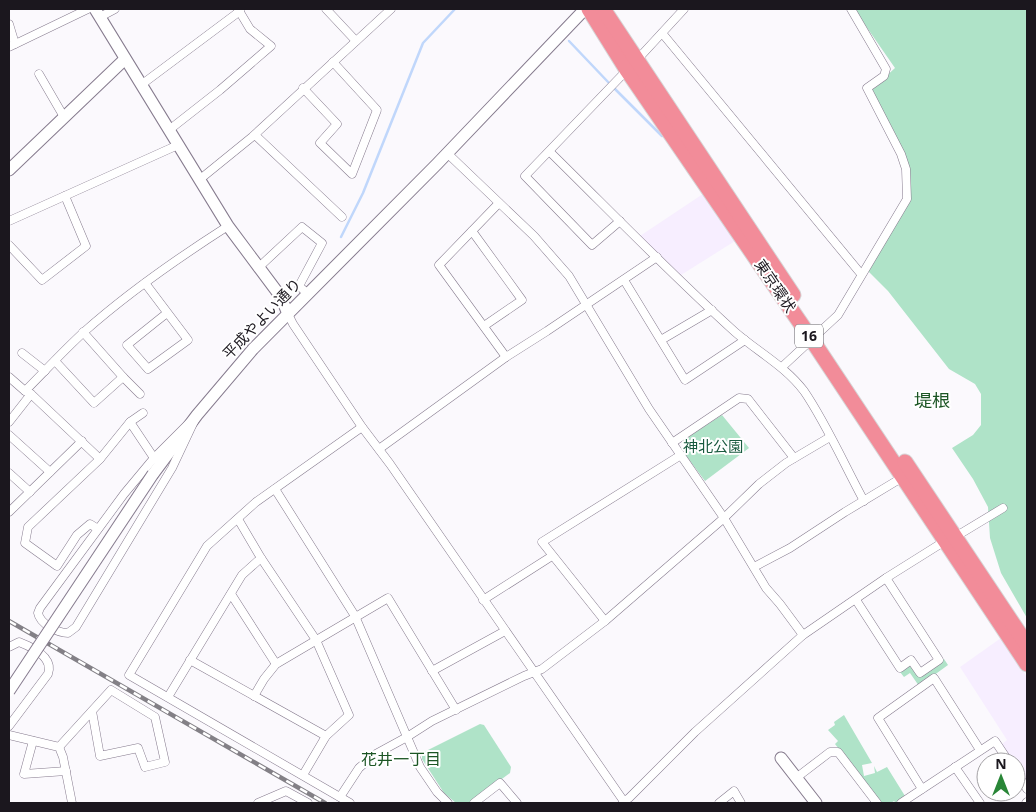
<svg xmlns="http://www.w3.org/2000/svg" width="1036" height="812" viewBox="0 0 1036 812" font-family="'Noto Sans','Noto Sans JP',sans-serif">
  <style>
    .built { fill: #f7eeff }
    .green { fill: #afe3c8 }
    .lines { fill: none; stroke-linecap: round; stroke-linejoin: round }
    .stream { stroke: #c0d7fb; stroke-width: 2.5 }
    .street-casing { stroke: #867b8e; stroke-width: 9 }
    .secondary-casing { stroke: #867b8e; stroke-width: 13 }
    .highway-casing { stroke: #d6d5d6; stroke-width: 17 }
    .street { stroke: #fff; stroke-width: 8 }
    .secondary { stroke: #fff; stroke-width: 11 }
    .highway { stroke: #f28c99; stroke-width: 15 }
    .rail-casing { stroke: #838086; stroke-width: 4.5 }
    .rail { stroke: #fff; stroke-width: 2.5; stroke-dasharray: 8; stroke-linecap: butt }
    .secondary-bridge-casing { stroke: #867b8e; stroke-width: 13; stroke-linecap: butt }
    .secondary-bridge { stroke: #fff; stroke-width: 11 }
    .labels { text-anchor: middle; stroke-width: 4; stroke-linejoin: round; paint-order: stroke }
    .shield { fill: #fff; stroke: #5f5d62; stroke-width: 1 }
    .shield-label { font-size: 14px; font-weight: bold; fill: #1b171e }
    .street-label { font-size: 15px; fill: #1b171e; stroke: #fff }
    .park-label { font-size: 15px; fill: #195a3f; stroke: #fff }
    .neighbourhood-label { font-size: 16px; fill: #1c5624; stroke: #fff }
    .quarter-label { font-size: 18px; fill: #1c5624; stroke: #fff }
  </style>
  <rect width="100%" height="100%" fill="#fbf9fd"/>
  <!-- built -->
  <g class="built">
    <path d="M703,194L735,241L681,275L640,236Z"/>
    <path d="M1001,638L1027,677V784L1016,767V762H1013L1001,745L1007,740L960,667Z"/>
  </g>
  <!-- green -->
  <g class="green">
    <path d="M854,9H1027V618L1001,573L990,538L988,507L973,479L952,448L973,435L981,425V394L975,384L949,369L888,291L867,270L904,212L909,198L910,181L871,90L895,68Z"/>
    <path d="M722,415L749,448L705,481L684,453L690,449L683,440Z"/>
    <path d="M944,659L948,665L919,686L910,673L904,677L900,672L909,665L913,666L920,676Z"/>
    <path d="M844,715L872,763L862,765L864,776L875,773L874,766L877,772L887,767L905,796L896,803L894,801L891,803H882L835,744L838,741L828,730L835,725L834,722Z"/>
    <path d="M480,724L484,725L511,767L510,773L469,803H456L444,793L422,759V753Z"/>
  </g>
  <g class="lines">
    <!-- stream -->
    <g class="stream">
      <path d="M569,41L609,83"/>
      <path d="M615,89L662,136"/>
      <path d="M341,237L363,193L423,43L455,9"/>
    </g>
    <!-- street casing -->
    <g class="street-casing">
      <g id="street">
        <path d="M326,9L356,41"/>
        <path d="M100,17L115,9"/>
        <path d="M9,24L15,44"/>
        <path d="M662,33L861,274"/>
        <path d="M9,47L88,9"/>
        <path d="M636,61L684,9"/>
        <path d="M39,74L64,117"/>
        <path d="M141,85L240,11"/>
        <path d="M303,88L337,124L320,143L352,174L377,110L333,62"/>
        <path d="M169,130L220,90L271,46L250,29L238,9"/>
        <path d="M255,135L342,217"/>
        <path d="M550,152C611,212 671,274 735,332C758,352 785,366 804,391C826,423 845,466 864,501"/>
        <path d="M447,153L534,236L569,276L649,409L724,518L766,588L780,604L803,635"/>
        <path d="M199,180L252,137L391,9"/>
        <path d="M499,203L439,265L506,357"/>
        <path d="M9,221L178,145"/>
        <path d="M620,221L592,245L525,176L628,69"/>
        <path d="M472,231L522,300L484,326"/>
        <path d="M9,245L42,280L86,246L65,196"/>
        <path d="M258,268L302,227L322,243L299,286L307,293"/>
        <path d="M624,280L685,380L745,340"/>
        <path d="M145,283L188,340L148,369L127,345L167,313"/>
        <path d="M288,314L293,324L362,427L390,464L625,803"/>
        <path d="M661,340L712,310"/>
        <path d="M22,353L45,371"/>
        <path d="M55,361L94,403L123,377L83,332"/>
        <path d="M782,367L838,315L907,199L906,169L901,154L867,88L884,76L886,69L851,9"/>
        <path d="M9,377L25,391L31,394L100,459"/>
        <path d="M123,377L140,394"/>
        <path d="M25,391C45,371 64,350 85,331C129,292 178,258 228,226"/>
        <path d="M197,415L172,468L76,627L68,633C58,633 40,624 38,613L40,608L124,494L154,458Z"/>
        <path d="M9,422L31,394"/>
        <path d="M130,422L154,458"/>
        <path d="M9,435L50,472"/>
        <path d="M672,443L739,398L748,399L794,458"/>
        <path d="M379,449L506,357L547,331L657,257"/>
        <path d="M9,473L30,492"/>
        <path d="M275,489L355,616L420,767L437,792L448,803"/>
        <path d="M9,512L82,441"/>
        <path d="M238,519L261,558L316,640L349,715L326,736L303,775"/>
        <path d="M98,529L90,524L77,535L57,566L25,543L28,527L100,459L130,422L143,413"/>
        <path d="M754,567L790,548L845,512L903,477"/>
        <path d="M231,594L276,664"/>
        <path d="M483,600L552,556"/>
        <path d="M856,600L900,668L911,660L920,673L939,660L886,578"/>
        <path d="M605,621L542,542L681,455"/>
        <path d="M9,647L19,642C32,647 54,657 48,674L9,726"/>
        <path d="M190,660L326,736"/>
        <path d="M432,671L505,631"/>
        <path d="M254,696L264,679L276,664L388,598L456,710"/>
        <path d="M168,697L242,575L261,558"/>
        <path d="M9,735L59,747L63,757L72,803"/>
        <path d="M33,741L24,774L66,771"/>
        <path d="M59,747L111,690L155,717L165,762L145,767L138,748L100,756L92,711"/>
        <path d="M955,767L980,803"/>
        <path d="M1016,772L1027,789"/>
        <path d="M796,778L830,752H838L877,803"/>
        <path d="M922,789L878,718L934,678L980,750"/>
        <path d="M340,797L359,768L374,755L407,737L432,721L524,676L542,669L605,621L724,518L759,484L786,463L830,437"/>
        <path d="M623,802L629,798L695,732L803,635L886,578L945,541L955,537L1003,508"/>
        <path d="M258,803L286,791L308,803"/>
        <path d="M350,803L129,675L207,546L256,502L362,427"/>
        <path d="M474,803L500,783L517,803"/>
        <path d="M719,803L734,791L741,803"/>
        <path d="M901,803L995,741L1009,762"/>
        <path d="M1026,803L1027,802"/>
      </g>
    </g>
    <!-- secondary casing -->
    <g class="secondary-casing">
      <g id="secondary">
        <path d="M95,9L228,226L281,297L288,314"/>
        <path d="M9,170L125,59"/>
        <path d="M153,474L197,415L253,349L437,164L585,9"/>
        <path d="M781,758L816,803"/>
      </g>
    </g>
    <!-- highway casing -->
    <g class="highway-casing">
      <g id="highway">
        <path d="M589,9L627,70L812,340L1027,664"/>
        <path d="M603,9L793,295"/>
        <path d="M905,462L1027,645"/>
      </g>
    </g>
    <!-- street -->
    <use href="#street" class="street"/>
    <!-- secondary -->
    <use href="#secondary" class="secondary"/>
    <!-- highway -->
    <use href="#highway" class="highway"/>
    <!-- rail casing -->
    <g class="rail-casing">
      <path id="rail" d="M9,621L325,803"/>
    </g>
    <!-- rail -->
    <use href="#rail" class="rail"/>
    <!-- secondary-bridge casing -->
    <g class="secondary-bridge-casing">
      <path id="secondary-bridge" d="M9,691L153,474"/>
    </g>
    <!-- secondary-bridge -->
    <use href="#secondary-bridge" class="secondary-bridge"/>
  </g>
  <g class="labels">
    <!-- shield labels -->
    <rect class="shield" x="795" y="324.5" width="28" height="23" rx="4"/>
    <g class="shield-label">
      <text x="809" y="341">16</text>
    </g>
    <!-- street labels -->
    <g class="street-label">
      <text transform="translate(775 286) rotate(56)" y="5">東京環状</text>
      <text transform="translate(262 319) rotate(-46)" y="5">平成やよい通り</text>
    </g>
    <!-- park labels -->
    <g class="park-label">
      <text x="713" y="452">神北公園</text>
    </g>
    <!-- neighbourhood labels -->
    <g class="neighbourhood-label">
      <text x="401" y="765">花井一丁目</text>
    </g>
    <!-- quarter labels -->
    <g class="quarter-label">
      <text x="932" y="407">堤根</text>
    </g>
  </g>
  <!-- border -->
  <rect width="1036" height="812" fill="none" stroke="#1b171e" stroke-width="20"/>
  <!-- north arrow -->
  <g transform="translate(1001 777)"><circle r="24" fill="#ffffff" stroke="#a4a2a5"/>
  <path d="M0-4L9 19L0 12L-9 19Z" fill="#298637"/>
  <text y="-8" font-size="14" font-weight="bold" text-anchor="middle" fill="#1b171e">N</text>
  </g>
</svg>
